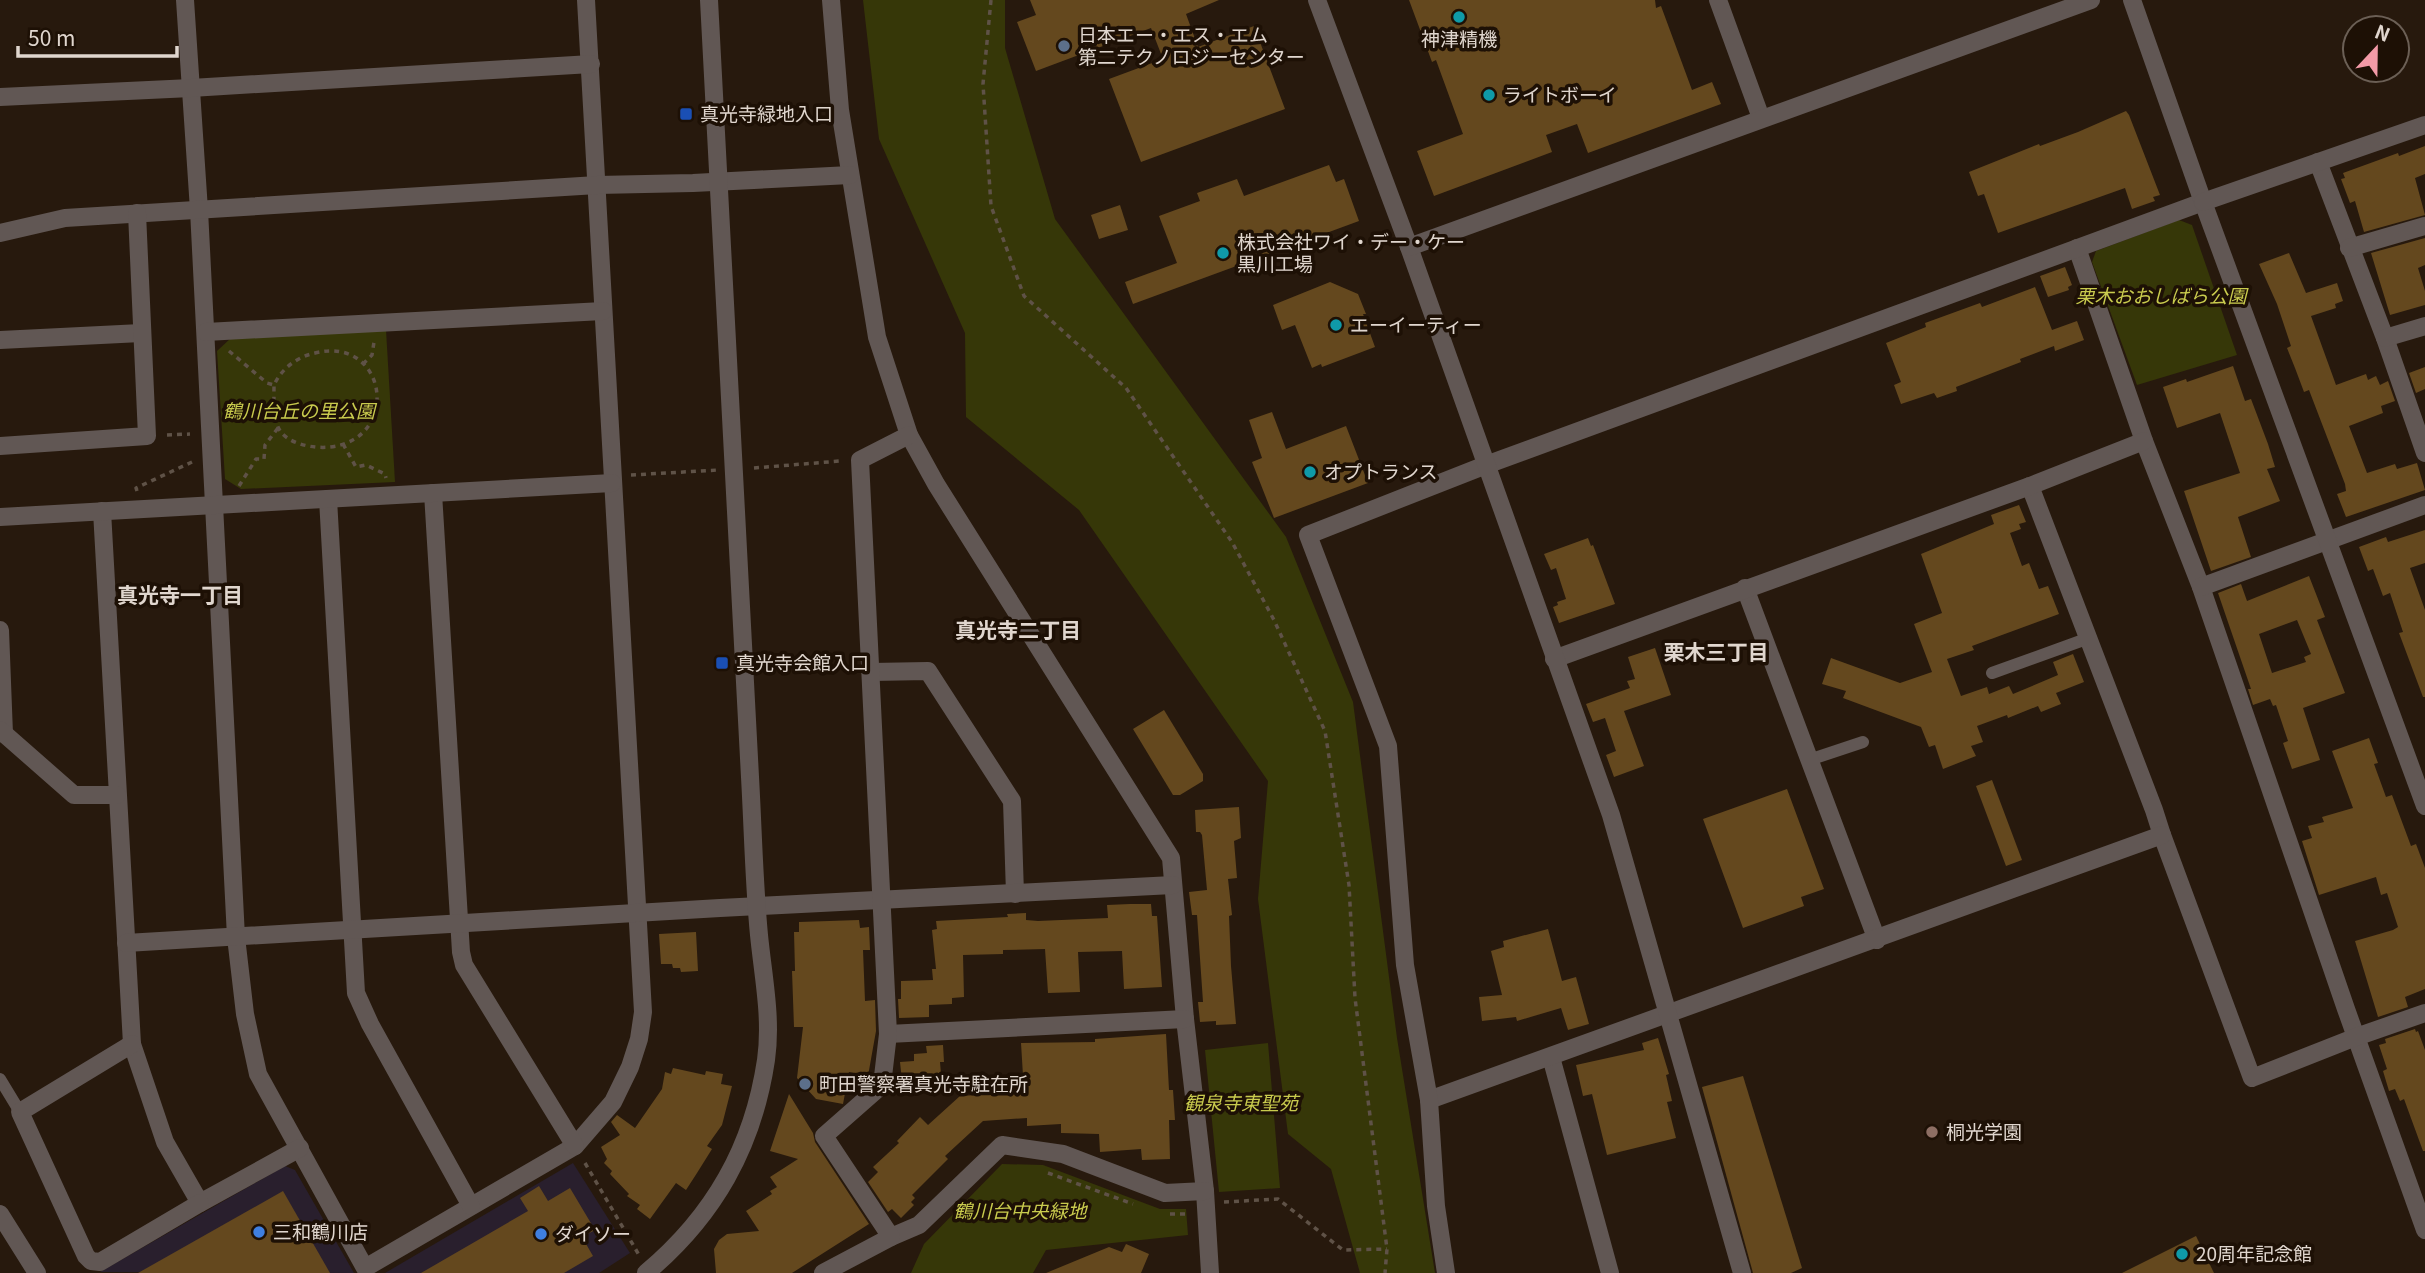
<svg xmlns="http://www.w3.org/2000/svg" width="2425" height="1273" viewBox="0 0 2425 1273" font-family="Georgia,'Noto Sans JP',serif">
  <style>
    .commercial { fill: #291f2d }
    .green { fill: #363708 }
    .building { fill: #64481e; fill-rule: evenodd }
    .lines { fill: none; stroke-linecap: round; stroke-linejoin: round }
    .path { stroke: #5f5247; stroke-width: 3.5; stroke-dasharray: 5 5; stroke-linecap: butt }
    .service { stroke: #615754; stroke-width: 12 }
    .minor { stroke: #615754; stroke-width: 18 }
    .tertiary { stroke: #615754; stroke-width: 18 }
    .culture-dot { fill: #0f9aa8; stroke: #1d1005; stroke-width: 2.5 }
    .service-dot { fill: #5c6f8a; stroke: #1d1005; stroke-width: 2.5 }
    .transit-dot { fill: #1a4fb4; stroke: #1d1005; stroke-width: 2.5 }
    .education-dot { fill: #8d6e63; stroke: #1d1005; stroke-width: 2.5 }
    .shop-dot { fill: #3f7fe0; stroke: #1d1005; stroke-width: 2.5 }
    .labels { text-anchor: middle; stroke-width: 7; stroke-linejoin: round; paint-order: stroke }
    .poi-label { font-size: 19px; fill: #e0d6ce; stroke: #1d1005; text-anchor: start }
    .park-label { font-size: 19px; font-style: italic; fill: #c9cb4e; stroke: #1d1005 }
    .neighbourhood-label { font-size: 21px; font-weight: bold; fill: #e0d6ce; stroke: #1d1005 }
  </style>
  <rect width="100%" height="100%" fill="#27190d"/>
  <!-- commercial -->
  <g class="commercial">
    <path d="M573,1163L630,1253L599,1273H385Z"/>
    <path d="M285,1166L295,1170L354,1273L100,1272Z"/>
  </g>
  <!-- green -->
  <g class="green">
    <path d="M863,0H1005V48L1055,219L1286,537L1353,702L1397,1038L1435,1273H1360L1331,1169L1288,1134L1258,899L1268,781L1079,510L966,417L965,333L879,139Z"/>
    <path d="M2179,220L2192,225L2237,355L2137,385L2092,262L2096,251Z"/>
    <path d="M386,330L395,482L241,489L225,479L217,351L231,338Z"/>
    <path d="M1268,1043L1280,1188L1219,1192L1205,1050Z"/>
    <path d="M1002,1164L1043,1165L1160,1209H1186L1188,1235L1046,1250L1033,1273H911L924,1244Z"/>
  </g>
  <!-- building -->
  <g class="building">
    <path d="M1030,0H1219L1186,14L1198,47L1254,26L1285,109L1141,162L1109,79L1163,59L1151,28L1036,71L1017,22L1036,15Z"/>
    <path d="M1409,0H1655L1656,8L1661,6L1692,90L1712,82L1721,104L1588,153L1577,124L1546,135L1552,152L1434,196L1417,151L1463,134L1436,60L1432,62Z"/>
    <path d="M2126,111L2129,115L2160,195L2153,197L2155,201L2132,209L2125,188L1998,233L1984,194L1978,196L1969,172L2039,144L2040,146L2078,132Z"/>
    <path d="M2425,146V174L2415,178L2425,215L2364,232L2355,201L2350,203L2341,179L2345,178L2343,173L2398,153L2399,156Z"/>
    <path d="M1329,165L1336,182L1344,179L1359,221L1133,304L1125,282L1177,263L1159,216L1200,201L1197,193L1237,179L1244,196Z"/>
    <path d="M1120,205L1128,230L1099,239L1091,215Z"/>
    <path d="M2425,238V265L2418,268L2425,291V305L2390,315L2371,253Z"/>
    <path d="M2289,253L2306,293L2337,283L2343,301L2335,304L2336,308L2311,316L2336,385L2366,374L2368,380L2376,376L2380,385L2388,381L2395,401L2381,406L2383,413L2349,426L2367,473L2395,464L2397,469L2417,463L2425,490L2346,517L2337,494L2346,491L2345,484L2309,390L2304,392L2295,368L2287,348L2291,346L2277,304L2259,264Z"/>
    <path d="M2065,267L2072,285L2068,287L2069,290L2048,297L2040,276Z"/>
    <path d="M1330,282L1358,294L1366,314H1363L1375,347L1322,367L1321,364L1312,368L1295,325L1282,330L1273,305Z"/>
    <path d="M2035,287L2052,330L2077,321L2084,340L2055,351L2054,346L2020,359L2021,362L1956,387L1957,391L1937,398L1934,393L1901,404L1894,385L1901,382L1886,343L1926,327L1925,323L1980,303L1982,307Z"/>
    <path d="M2233,366L2245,401L2251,399L2268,444L2275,467L2267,469L2280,501L2238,517L2251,557L2211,571L2184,491L2240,473L2220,413L2177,428L2163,387L2186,379L2187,382Z"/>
    <path d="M2425,367V389L2416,393L2409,373Z"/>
    <path d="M1272,412L1286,449L1346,426L1368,483L1274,518L1252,462L1262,458L1249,420Z"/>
    <path d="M2019,505L2026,522L2019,524L2021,529L2010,533L2022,566L2029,563L2039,589L2048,586L2059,614L1972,646L1974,650L1947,659L1961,696L1987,687L1989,694L2009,686L2013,694L2058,675L2053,662L2073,654L2084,682L2056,693L2061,704L2041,712L2038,706L2008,718L2007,715L1977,726L1983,742L1971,746L1976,756L1943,769L1935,745L1929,747L1921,727L1843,698L1846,691L1822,684L1831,658L1900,683L1932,672L1914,624L1942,613L1921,554L1994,524L1991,515Z"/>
    <path d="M2425,530V563L2410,568L2425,610V697H2423L2399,633L2403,632L2390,593L2383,596L2373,569L2368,571L2359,547L2386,537L2388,542Z"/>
    <path d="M1588,538L1591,546L1593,545L1615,604L1559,623L1553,607L1558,605L1557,602L1566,599L1556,568L1551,570L1544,554Z"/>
    <path d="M2309,576L2325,617L2317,620L2345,693L2303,708L2320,760L2292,769L2283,743L2288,741L2276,705L2273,706L2270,699L2253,705L2248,689H2251L2218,593L2241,584L2247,601ZM2297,620L2311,654L2304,657L2306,662L2272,673L2259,634Z"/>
    <path d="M1655,648L1671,695L1624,711L1644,766L1614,777L1606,755L1616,751L1605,718L1593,722L1586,704L1630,688L1627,681L1635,679L1628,657Z"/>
    <path d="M1164,710L1203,774V781L1180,795H1173L1133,729Z"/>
    <path d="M2369,738L2378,763L2374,764L2386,797L2392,795L2411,846L2416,844L2425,868V989L2405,997L2408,1007L2378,1017L2355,941L2393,930L2398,927L2387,893L2381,895L2376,877L2319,895L2302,841L2312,838L2308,826L2324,822L2322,817L2353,808L2332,751Z"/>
    <path d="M1992,780L2022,860L2006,866L1976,786Z"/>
    <path d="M1787,789L1824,889L1801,897L1804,906L1743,928L1703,819Z"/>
    <path d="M1239,807L1241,838L1234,841L1237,878L1228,879L1232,915L1229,916L1231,966L1236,1024L1216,1025V1021L1200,1022L1198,1002H1203L1197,915H1192L1189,892L1207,890L1202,835L1200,832H1196L1195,810Z"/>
    <path d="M1130,904H1151L1152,916H1157L1162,987L1124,989L1122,951L1078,952L1080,992L1048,993L1045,949L1003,950V954L963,955L964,997L952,998V1004L929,1005V1017L899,1018L898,999H901V981L933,980L932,969H936L932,930L937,929L936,921L1008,917L1007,914L1026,913V920L1038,921L1108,918L1107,905Z"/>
    <path d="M859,920L860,928L869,927L870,950H863L865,1001L875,1000L876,1031L868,1076L849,1072L843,1104L816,1099L797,1078L803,1027H794L792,971H795L794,932H799V922Z"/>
    <path d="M1548,929L1562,981L1576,977L1589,1024L1568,1030L1561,1008L1517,1021L1516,1017L1482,1021L1479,997L1502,995L1491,951L1504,947L1503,941Z"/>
    <path d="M696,932L698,971L681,972L680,968H673L672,964H661L659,934Z"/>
    <path d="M2415,1029L2416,1032L2418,1031L2425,1050V1151H2423L2404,1099L2400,1101L2395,1089L2389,1091L2383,1071L2387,1069L2379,1045L2386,1043L2385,1039Z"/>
    <path d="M1166,1034L1169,1090H1173L1175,1120H1169L1170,1159L1142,1160L1141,1149L1100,1152L1099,1134L1061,1133V1124L1027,1126V1118L983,1121L945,1156L948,1159L912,1195L915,1198L911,1202L914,1205L901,1218L892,1209L888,1212L868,1182L878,1172L873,1167L899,1143L897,1141L920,1117L928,1125L960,1096L1024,1092L1021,1043L1095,1042V1039Z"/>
    <path d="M1658,1038L1669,1074L1666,1075L1672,1101L1667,1102L1676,1138L1607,1155L1592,1094L1583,1096L1576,1065L1644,1050L1642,1043Z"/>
    <path d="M943,1045L944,1062H940L942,1086L915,1087L902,1081L900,1062L914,1061V1054L927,1053L926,1046Z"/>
    <path d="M673,1068L705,1075L706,1071L723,1074L721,1084L732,1086L722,1125L707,1146L712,1149L697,1173L686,1190L676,1183L650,1219L637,1209L640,1205L627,1196L629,1194L610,1174L612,1171L604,1163L607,1159L601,1147L620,1135L611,1122L617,1115L635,1128L662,1089L665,1072L671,1074Z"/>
    <path d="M1743,1076L1802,1268L1791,1273H1753L1702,1087Z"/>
    <path d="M789,1094L813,1133L815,1142L869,1224L792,1273H716L714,1249L719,1240L727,1234L759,1231L746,1211L772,1194L770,1191L777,1187L770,1177L798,1159L770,1151Z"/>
    <path d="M539,1186L548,1201L570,1188L595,1230L582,1237L593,1256L564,1273H421L528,1211L520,1198Z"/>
    <path d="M283,1191L330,1273H138Z"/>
    <path d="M2196,1236L2214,1273H2122Z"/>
    <path d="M1126,1244L1149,1254L1141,1273H1046L1109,1247L1122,1252Z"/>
  </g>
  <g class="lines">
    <!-- path -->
    <g class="path">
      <path d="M991,0L983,84L991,206L1024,296L1126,388L1232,542L1274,620L1325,731L1349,885L1355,998L1387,1249L1385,1273"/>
      <path d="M229,351L267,383L274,385C282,368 297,357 315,353C387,335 402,439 330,447C314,449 285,444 278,427C273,416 274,397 274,385"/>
      <path d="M363,364L372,355L374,342"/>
      <path d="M167,435L190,434"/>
      <path d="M343,444L356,467L366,465L385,474L386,478"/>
      <path d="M754,468L840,461"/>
      <path d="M631,475L718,470"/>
      <path d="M239,486L256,459H264L265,445L278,428"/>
      <path d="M137,491L136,488L192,462"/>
      <path d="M585,1163L639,1255"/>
      <path d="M1048,1173L1133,1204"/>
      <path d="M1224,1202L1278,1199L1343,1250L1387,1249"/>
      <path d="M1170,1214H1187"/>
    </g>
    <!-- service -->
    <g class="service">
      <path d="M1992,673L2089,638"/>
      <path d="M1809,760L1863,742"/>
      <path d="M0,1079L20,1112"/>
    </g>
    <!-- minor -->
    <g class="minor">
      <path d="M185,0L199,210L236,937L245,1014L258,1074L365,1268L575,1146L613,1102L630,1067L639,1039L643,1012L586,0"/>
      <path d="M831,0L840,110L877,337L909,435L936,484L1171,858L1185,1019L1205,1191L1210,1273"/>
      <path d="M0,97L191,88L591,64"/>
      <path d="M2318,162L2385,338L2425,453"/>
      <path d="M0,233L65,218L597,185L693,183L850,175"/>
      <path d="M2077,248L2144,441L2201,587L2346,1009L2425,1230"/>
      <path d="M2349,248L2425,226"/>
      <path d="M206,332L603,311"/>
      <path d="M2385,338L2425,326"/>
      <path d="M0,340L141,333"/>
      <path d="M0,446L147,436L137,213"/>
      <path d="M2030,486L2154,810L2162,835L2252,1078L2356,1037L2425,1013"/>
      <path d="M433,493L461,952L464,965L575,1146"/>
      <path d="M328,499L356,993L370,1024L471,1206"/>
      <path d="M102,511L132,1044L165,1142L200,1203L300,1148"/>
      <path d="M0,517L612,483"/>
      <path d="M2201,587L2425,505"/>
      <path d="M1745,588L1877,940"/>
      <path d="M0,630L4,734"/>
      <path d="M1554,659L2030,486L2144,441"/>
      <path d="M871,672L928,671L1012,801L1015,894"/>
      <path d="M0,730L74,795H117"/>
      <path d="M126,943L720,908L1173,885"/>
      <path d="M888,1034L1185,1019"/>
      <path d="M132,1044L20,1112L86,1256L91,1261L100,1262L200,1203"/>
      <path d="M1551,1057L1610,1273"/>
      <path d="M1429,1100L2162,835"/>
      <path d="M0,1214L37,1273"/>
      <path d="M891,1237L919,1225L1002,1145L1063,1154L1165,1193L1205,1191"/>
      <path d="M823,1273L891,1237L824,1136L882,1085L888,1034L860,460L909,435"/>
      <path d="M1446,1273L1436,1206L1429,1100L1405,965L1388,746L1308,535L1486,465L2203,202"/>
    </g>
    <!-- tertiary -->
    <g class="tertiary">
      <path d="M1317,0L1409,247L1611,815L1742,1273"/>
      <path d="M1718,0L1761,118"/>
      <path d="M2132,0L2203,202L2425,806"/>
      <path d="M2203,202L2425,125"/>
      <path d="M1409,247L2091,0"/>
      <path d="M646,1273C714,1216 753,1147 766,1060C772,1018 763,976 759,935C754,883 753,830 750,777C738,518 724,259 709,0"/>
    </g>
  </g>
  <!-- markers -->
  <g class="culture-dot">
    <circle cx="1459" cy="17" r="7"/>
    <circle cx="1489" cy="95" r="7"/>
    <circle cx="1223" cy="253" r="7"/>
    <circle cx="1336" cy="325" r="7"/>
    <circle cx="1310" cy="472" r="7"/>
    <circle cx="2182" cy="1254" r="7"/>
  </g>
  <g class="service-dot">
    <circle cx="1064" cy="46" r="7"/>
    <circle cx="805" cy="1084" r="7"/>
  </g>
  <g class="transit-dot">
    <rect x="679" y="107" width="14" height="14" rx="3.5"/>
    <rect x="715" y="656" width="14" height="14" rx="3.5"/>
  </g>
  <circle class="education-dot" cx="1932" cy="1132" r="7"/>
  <g class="shop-dot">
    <circle cx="259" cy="1232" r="7"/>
    <circle cx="541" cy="1234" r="7"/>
  </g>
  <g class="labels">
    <!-- poi labels -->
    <g class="poi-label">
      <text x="1078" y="42">日本エー・エス・エム<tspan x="1078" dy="22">第二テクノロジーセンター</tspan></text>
      <text x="1459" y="46" text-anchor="middle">神津精機</text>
      <text x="1503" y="102">ライトボーイ</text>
      <text x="700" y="121">真光寺緑地入口</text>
      <text x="1237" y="249">株式会社ワイ・デー・ケー<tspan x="1237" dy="22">黒川工場</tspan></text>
      <text x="1350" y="332">エーイーティー</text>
      <text x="1324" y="479">オプトランス</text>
      <text x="736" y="670">真光寺会館入口</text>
      <text x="819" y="1091">町田警察署真光寺駐在所</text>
      <text x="1946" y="1139">桐光学園</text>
      <text x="273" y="1239">三和鶴川店</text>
      <text x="555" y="1241">ダイソー</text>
      <text x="2196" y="1261">20周年記念館</text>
    </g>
    <!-- park labels -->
    <g class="park-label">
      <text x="2161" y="303">栗木おおしばら公園</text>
      <text x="299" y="418">鶴川台丘の里公園</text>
      <text x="1241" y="1110">観泉寺東聖苑</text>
      <text x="1020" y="1218">鶴川台中央緑地</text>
    </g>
    <!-- neighbourhood labels -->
    <g class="neighbourhood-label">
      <text x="180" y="603">真光寺一丁目</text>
      <text x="1018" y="638">真光寺二丁目</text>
      <text x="1716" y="660">栗木三丁目</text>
    </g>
  </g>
  <!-- north arrow -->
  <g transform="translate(2376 49) rotate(22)"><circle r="33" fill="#1d1005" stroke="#6b5f55" stroke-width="2"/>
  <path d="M0-5L12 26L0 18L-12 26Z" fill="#f39aa7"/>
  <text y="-10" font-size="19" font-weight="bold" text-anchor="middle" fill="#e0d6ce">N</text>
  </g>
  <!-- scale -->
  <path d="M18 46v10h159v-10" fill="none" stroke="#e0d6ce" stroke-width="3.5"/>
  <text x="28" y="46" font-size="21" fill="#e0d6ce" stroke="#1d1005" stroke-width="5" paint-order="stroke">50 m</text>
</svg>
